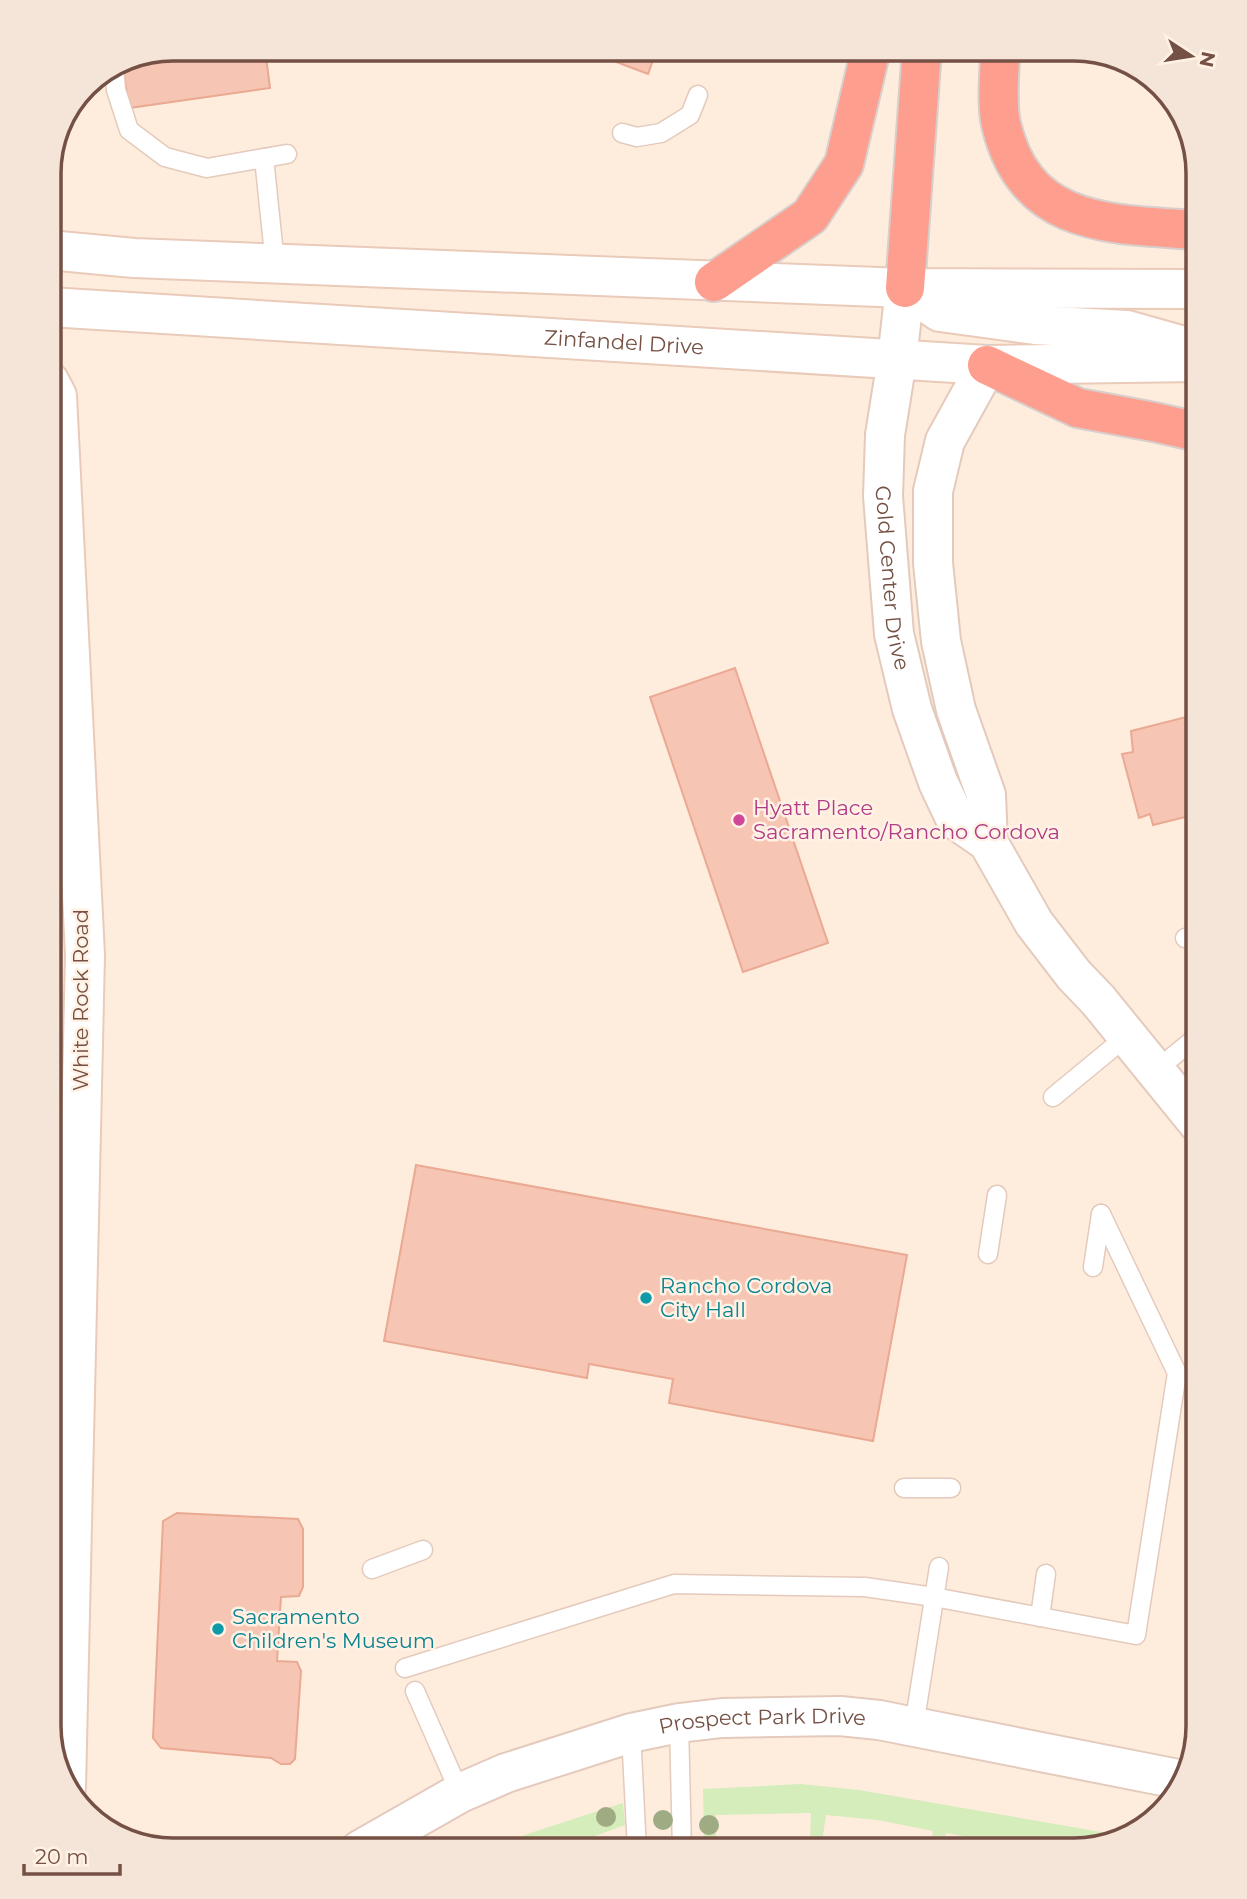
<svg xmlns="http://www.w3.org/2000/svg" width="1247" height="1899" viewBox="0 0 1247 1899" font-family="Montserrat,sans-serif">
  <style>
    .grass { fill: #d5ecbb }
    .building { fill: #f6c5b3; stroke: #eaa992; stroke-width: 2 }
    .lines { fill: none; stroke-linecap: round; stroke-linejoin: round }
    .service-casing { stroke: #e4cabc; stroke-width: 21 }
    .tertiary-casing { stroke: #e4cabc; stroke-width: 42 }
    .secondary-casing { stroke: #eacab9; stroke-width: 42 }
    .motorway-casing { stroke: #d8cecb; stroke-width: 42 }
    .service { stroke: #fff; stroke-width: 18 }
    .tertiary { stroke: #fff; stroke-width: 38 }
    .secondary { stroke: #fff; stroke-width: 38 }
    .motorway { stroke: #fe9e8e; stroke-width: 38 }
    .tree { fill: #9fac83 }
    .hotel-dot { fill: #d1479c; stroke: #fff2e5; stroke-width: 2.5 }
    .culture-dot { fill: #0f9aa8; stroke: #fff2e5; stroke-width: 2.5 }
    .labels { text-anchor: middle; stroke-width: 5; stroke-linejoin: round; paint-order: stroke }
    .street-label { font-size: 21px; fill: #755044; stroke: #fff2e5 }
    .hotel-label { font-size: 21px; fill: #b23c85; stroke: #fff2e5; text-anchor: start }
    .culture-label { font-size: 21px; fill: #0d838f; stroke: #fff2e5; text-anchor: start }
    .rim { fill: none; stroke: #755044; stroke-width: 3.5 }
  </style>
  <rect width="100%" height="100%" fill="#feeddd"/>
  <!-- grass -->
  <g class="grass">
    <path d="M801,1784L859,1790L1124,1836L1074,1850H1041L946,1833L942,1850H930L933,1831L878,1820L826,1815L822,1842L810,1841L811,1813L716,1815V1843H704L703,1789Z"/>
    <path d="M623,1803L625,1825L557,1850H491L527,1834Z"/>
  </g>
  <!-- building -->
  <g class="building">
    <path d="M174,49H265L270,88L129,108L122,61L126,58Z"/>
    <path d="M582,49H657L648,74Z"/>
    <path d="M735,668L828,943L743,972L650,697Z"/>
    <path d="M1198,714V820L1193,821V815L1153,825L1150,814L1139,818L1122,754L1133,752L1131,731Z"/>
    <path d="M416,1165L907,1255L873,1441L669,1403L673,1379L589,1364L587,1378L384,1341Z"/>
    <path d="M177,1513L298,1519L303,1529V1587L299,1596L281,1597L277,1661L297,1662L301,1671L295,1759L290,1764H281L271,1758L161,1748L153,1738L163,1521Z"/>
  </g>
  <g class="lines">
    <!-- service casing -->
    <g class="service-casing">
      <g id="service">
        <path d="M114,66L116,90L129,130L165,157L207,168L287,154"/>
        <path d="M622,133L637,137L661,133L690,115L698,95"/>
        <path d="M264,158L275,264"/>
        <path d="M1185,938L1198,935"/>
        <path d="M1156,1070L1198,1036"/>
        <path d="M1053,1097L1127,1036"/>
        <path d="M988,1254L997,1195"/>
        <path d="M1093,1267L1101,1214"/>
        <path d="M904,1488H951"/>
        <path d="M372,1569L423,1550"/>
        <path d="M1040,1617L1046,1574"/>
        <path d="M405,1668L674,1584L865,1587L934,1597L1136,1635L1177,1373L1101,1214"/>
        <path d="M415,1691L460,1793"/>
        <path d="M679,1723L682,1850"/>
        <path d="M914,1726L939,1567"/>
        <path d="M631,1733L637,1850"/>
      </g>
    </g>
    <!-- tertiary casing -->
    <g class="tertiary-casing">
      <g id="tertiary">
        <path id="s1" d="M905,288L897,360L885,435L883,496L894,634L912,709L938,782L956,820L988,842"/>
        <path d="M987,365L945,441L933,491V563L941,641L956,710L986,795L988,842L1034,923L1074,975L1098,1000L1198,1123"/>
        <path id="s2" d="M360,1850L460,1793L506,1773L631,1733L679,1723L722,1718L840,1716L879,1720L1183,1780"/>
      </g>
    </g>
    <!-- secondary casing -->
    <g class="secondary-casing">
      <g id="secondary">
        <path d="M49,250L134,258L905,288L1198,289"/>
        <path d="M912,293L940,312L1035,325L1127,330L1198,350"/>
        <path id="s3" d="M49,307L987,365L1198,362"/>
        <path d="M49,381L57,396L85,955L66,1788"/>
      </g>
    </g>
    <!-- motorway casing -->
    <g class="motorway-casing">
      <g id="motorway">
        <path d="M1000,49C1000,73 996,101 1001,124C1025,228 1111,224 1198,230"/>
        <path d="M714,282L810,216L844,164L871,49"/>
        <path d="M905,288L922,49"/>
        <path d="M987,365L1078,408L1154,422L1198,432"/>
      </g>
    </g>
    <!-- service -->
    <use href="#service" class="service"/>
    <!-- tertiary -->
    <use href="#tertiary" class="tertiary"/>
    <!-- secondary -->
    <use href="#secondary" class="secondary"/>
    <!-- motorway -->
    <use href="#motorway" class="motorway"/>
  </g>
  <!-- trees -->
  <g class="tree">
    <circle cx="606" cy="1817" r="10"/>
    <circle cx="663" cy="1820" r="10"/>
    <circle cx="709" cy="1825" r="10"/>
  </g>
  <!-- markers -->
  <circle class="hotel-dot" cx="739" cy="820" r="7"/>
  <g class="culture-dot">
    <circle cx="646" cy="1298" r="7"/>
    <circle cx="218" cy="1629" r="7"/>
  </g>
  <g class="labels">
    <!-- street labels -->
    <g class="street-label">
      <text dy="7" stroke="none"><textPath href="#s3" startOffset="576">Zinfandel Drive</textPath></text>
      <text dy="7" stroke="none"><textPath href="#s1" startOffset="292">Gold Center Drive</textPath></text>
      <text transform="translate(81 1000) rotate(-90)" y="7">White Rock Road</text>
      <text dy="7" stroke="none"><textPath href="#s2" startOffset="429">Prospect Park Drive</textPath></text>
    </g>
    <!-- hotel labels -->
    <g class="hotel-label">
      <text x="753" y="815">Hyatt Place<tspan x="753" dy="24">Sacramento/Rancho Cordova</tspan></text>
    </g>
    <!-- culture labels -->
    <g class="culture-label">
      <text x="660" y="1293">Rancho Cordova<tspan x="660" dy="24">City Hall</tspan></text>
      <text x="232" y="1624">Sacramento<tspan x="232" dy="24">Children's Museum</tspan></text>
    </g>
  </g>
  <!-- crop -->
  <path d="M0 0H1247V1899H0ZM173 61H1074A112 112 0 0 1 1186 173V1726A112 112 0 0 1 1074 1838H173A112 112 0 0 1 61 1726V173A112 112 0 0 1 173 61Z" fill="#f4e5d8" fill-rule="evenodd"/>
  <path class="rim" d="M173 61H1074A112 112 0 0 1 1186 173V1726A112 112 0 0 1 1074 1838H173A112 112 0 0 1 61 1726V173A112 112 0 0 1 173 61Z"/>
  <!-- north arrow -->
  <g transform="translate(1191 56) rotate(102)" stroke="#fff2e5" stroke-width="5" paint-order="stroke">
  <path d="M0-5L12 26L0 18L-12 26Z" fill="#755044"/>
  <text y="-10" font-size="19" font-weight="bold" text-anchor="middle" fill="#755044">N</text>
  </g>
  <!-- scale -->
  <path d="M24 1864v10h96v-10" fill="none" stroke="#755044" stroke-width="3.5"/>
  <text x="35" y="1864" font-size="21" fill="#755044" stroke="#fff2e5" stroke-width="5" paint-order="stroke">20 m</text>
</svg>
